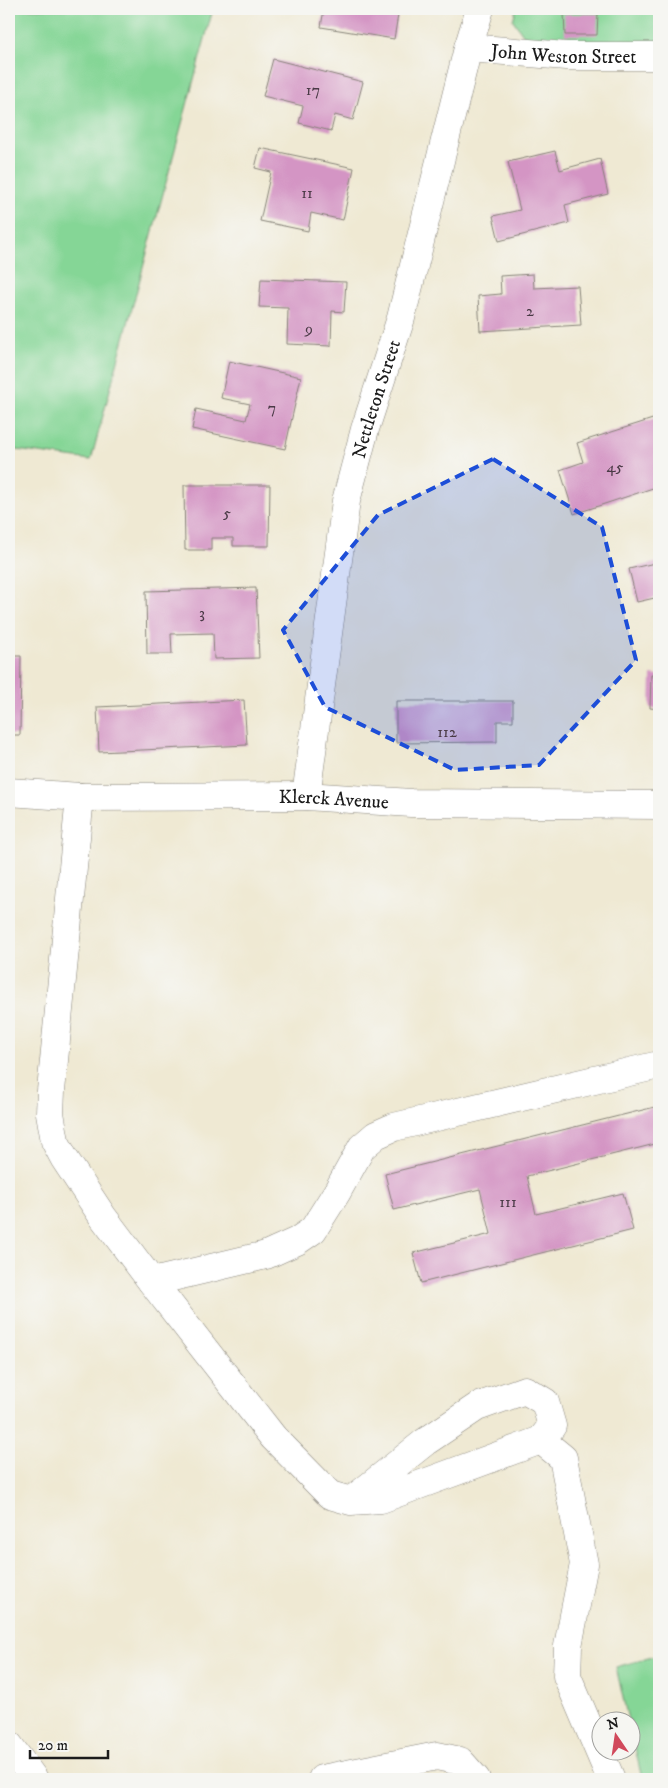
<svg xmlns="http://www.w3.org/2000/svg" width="668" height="1788" viewBox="0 0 668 1788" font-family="'IM FELL DW Pica',serif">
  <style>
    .green { fill: #85d696; stroke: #507959 }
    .building { fill: #d495c4 }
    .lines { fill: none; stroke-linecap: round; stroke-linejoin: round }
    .minor-casing { stroke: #868278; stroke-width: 29 }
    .minor { stroke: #fff; stroke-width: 28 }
    .marked { fill: #1d4ed8; fill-opacity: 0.2; stroke: #1d4ed8; stroke-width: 4; stroke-dasharray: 10 6; stroke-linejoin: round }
    .labels { text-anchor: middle; stroke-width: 4; stroke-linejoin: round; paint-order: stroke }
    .number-label { font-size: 16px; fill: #4a3a46 }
    .street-label { font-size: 19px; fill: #1c1c1c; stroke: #f6f6f2 }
  </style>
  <rect width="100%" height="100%" fill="#f6f6f2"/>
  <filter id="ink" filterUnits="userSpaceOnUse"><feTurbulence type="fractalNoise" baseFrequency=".02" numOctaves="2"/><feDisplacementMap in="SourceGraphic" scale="10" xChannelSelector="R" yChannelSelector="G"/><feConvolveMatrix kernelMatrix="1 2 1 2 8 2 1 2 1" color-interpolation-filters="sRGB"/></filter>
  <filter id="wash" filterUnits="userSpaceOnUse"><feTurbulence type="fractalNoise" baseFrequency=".0096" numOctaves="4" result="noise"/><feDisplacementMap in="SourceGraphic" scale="20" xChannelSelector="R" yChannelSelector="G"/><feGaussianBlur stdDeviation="1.12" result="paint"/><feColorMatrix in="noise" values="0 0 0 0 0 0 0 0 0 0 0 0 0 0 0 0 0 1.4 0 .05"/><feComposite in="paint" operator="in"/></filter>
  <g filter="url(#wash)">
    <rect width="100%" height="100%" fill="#efe9d3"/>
    <!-- green -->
    <g class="green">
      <path d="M9,9H213L91,460L9,449Z"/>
      <path d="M516,9H659V46L533,49L513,20Z"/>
      <path d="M659,1655V1779H642L631,1730L630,1720H628L616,1667Z"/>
    </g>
    <g id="blocks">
      <!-- building -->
      <g class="building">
        <path d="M324,9H399L394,39L321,27Z"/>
        <path d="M564,14H598L597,35H565Z"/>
        <path d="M273,59L363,82L353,120L335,115L331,131L299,123L303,106L263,96Z"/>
        <path d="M260,148L354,168L343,220L311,213L308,231L260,221L271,172L255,168Z"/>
        <path d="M555,151L560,170L600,159L608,194L565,205L569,223L499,241L493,216L520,210L508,162Z"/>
        <path d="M533,274L534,288L578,286L581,325L480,331L478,296L501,294L500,276Z"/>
        <path d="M261,279L346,282L344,312L332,311L331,346L287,344L288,308L259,307Z"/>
        <path d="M229,361L301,377L285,449L192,429L196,409L246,420L250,404L221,398Z"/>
        <path d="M659,417V486L574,514L560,470L583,462L577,443Z"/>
        <path d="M184,485H270L269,546H233V538H211V550H185Z"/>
        <path d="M659,562V597L637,602L629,569Z"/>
        <path d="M256,588L259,658L214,659L213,633L171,634L172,654H147L146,591Z"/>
        <path d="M9,656H21L20,735H9Z"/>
        <path d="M651,675L659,676V709L650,708Z"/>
        <path d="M244,700L247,745L99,752L97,707Z"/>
        <path d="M396,701H513V721H497V742L396,743Z"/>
        <path d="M9,892H11L10,918H9Z"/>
        <path d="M659,1106V1143L527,1176L536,1214L623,1193L633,1230L421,1283L413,1253L491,1234L480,1189L394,1210L385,1174Z"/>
      </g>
    </g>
  </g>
  <g filter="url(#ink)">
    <use href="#blocks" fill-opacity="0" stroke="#868278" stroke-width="1"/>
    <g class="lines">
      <!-- minor casing -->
      <g class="minor-casing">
        <g id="minor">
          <path id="s1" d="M468,48L566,56H659"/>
          <path id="s2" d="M9,792L80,797L306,796L411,803L659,805"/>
          <path id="s3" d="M306,796L346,501L365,429L401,318L468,48L480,9"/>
          <path d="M80,797L51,1091L50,1113L55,1141L64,1158L103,1217L152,1282L273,1437L330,1495L351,1501L381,1499L541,1440L552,1426L545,1402L525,1390L477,1407L425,1442L351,1501"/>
          <path d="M152,1282L266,1255L297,1241L313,1230L337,1192L362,1147L376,1135L394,1127L659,1065"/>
          <path d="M541,1440L563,1458L584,1564L568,1646L567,1676L611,1779"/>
          <path d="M9,1745L34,1779"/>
          <path d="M322,1779L437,1756L460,1761L476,1779"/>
        </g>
      </g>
      <!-- minor -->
      <use href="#minor" class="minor"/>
    </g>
  </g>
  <!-- marked area -->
  <path class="marked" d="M493,459L602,527L636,660L539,765L455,770L325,707L283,630L378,515Z"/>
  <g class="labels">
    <!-- number labels -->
    <g class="number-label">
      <text x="313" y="95">17</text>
      <text x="307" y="198">11</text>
      <text x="530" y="316">2</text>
      <text x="309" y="334">9</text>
      <text x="272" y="413">7</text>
      <text x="615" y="472">45</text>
      <text x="227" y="518">5</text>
      <text x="202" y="618">3</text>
      <text x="447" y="737">112</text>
      <text x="508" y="1207">111</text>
    </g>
    <!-- street labels -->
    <g class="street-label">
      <text dy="7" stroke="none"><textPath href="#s1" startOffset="96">John Weston Street</textPath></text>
      <text dy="7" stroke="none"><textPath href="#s3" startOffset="404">Nettleton Street</textPath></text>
      <text dy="7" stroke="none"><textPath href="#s2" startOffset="325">Klerck Avenue</textPath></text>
    </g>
  </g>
  <!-- margin -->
  <rect width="668" height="1788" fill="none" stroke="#f6f6f2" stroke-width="30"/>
  <!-- north arrow -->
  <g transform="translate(616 1736) rotate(347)"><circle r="24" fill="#f6f6f2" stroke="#9f9f9c"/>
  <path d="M0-4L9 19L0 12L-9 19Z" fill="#d1495b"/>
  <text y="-8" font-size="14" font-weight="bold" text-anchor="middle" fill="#1c1c1c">N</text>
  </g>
  <!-- scale -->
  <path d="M30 1750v8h78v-8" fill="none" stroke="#1c1c1c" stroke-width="2.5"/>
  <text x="38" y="1750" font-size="15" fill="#1c1c1c" stroke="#f6f6f2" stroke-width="4" paint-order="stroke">20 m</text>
</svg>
